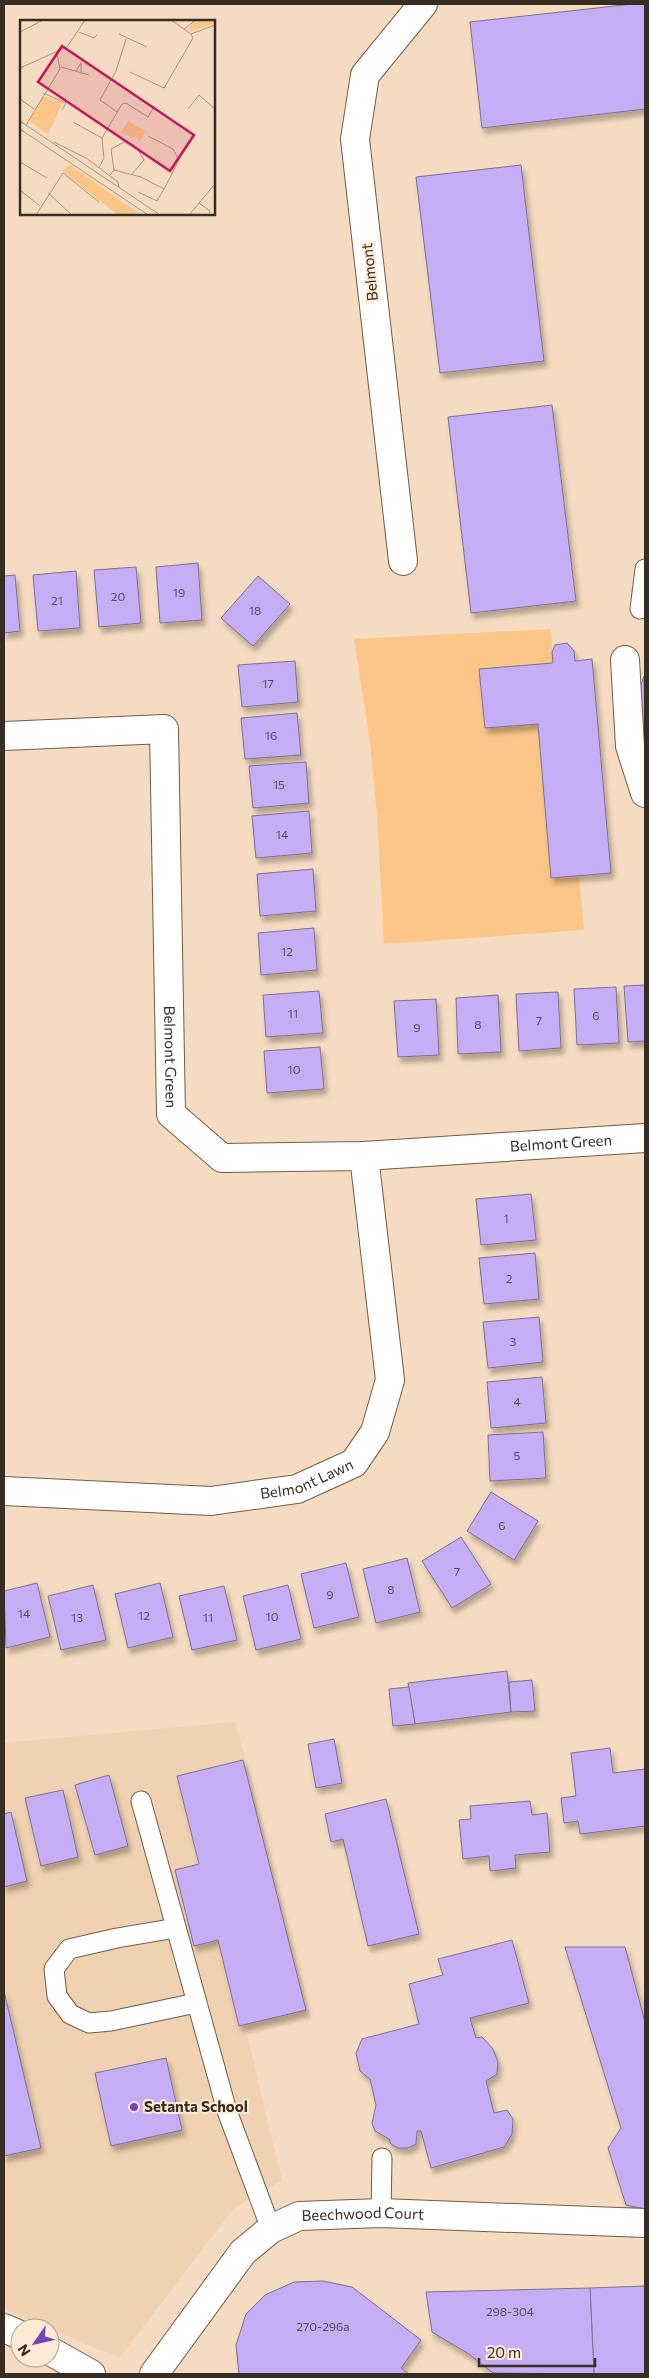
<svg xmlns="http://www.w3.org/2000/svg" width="649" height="2378" viewBox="0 0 649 2378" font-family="Commissioner,sans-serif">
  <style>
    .built { fill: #f0d1b1 }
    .green { fill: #fdc689 }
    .building { fill: #c5aef5; stroke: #7b728f; filter: url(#shadow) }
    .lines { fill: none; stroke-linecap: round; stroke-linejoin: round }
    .lane-casing { stroke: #725c45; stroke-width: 21 }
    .street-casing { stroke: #725c45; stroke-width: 30 }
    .lane { stroke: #fff; stroke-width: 19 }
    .street { stroke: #fff; stroke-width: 28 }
    .poi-dot { fill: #7443ba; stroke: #feead5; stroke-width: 2 }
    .labels { text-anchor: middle; stroke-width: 4; stroke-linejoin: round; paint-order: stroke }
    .number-label { font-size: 12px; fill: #5a4d58 }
    .street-label { font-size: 15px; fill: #372d23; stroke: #feead5 }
    .poi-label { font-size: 15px; font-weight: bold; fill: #372d23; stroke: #feead5; text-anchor: start }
    .inset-road { fill: none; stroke: #a99582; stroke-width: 1 }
    .view { fill: #c2185b; fill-opacity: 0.15; stroke: #c2185b; stroke-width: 2.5 }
    .inset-edge { fill: none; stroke: #372d23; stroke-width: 2.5 }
  </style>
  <defs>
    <filter id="shadow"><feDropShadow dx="3" dy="5.5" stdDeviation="2.5" flood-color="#0004"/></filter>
  </defs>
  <rect width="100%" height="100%" fill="#f5dbc1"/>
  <!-- built -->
  <path class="built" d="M236,1722L311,2019L247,2035L282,2180L234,2208L120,2357L102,2351L4,2309V1743Z"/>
  <!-- green -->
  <path class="green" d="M551,629L553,663L479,669L485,728L538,724L552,878L579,876L584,930L384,944L377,815L370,742L354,639Z"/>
  <!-- building -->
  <g class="building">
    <path d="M633,4H645V109L482,128L470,22Z"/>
    <path d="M521,165L544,361L440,373L416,177Z"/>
    <path d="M552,405L576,601L471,613L448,417Z"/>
    <path d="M198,563L202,620L160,623L156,567Z"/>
    <path d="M136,567L141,623L99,627L94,570Z"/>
    <path d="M76,571L80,628L38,631L33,575Z"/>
    <path d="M15,575L20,631L4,633V576Z"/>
    <path d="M258,576L290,604L253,646L221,618Z"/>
    <path d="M567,643L574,651L575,661L592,659L611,873L551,878L538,724L485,728L479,669L553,663L552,652L555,645Z"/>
    <path d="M295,661L298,702L242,707L238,665Z"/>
    <path d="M644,676L645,728H641L639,690Z"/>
    <path d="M297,713L301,755L245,759L241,718Z"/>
    <path d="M306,762L309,803L253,808L249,766Z"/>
    <path d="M309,811L312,853L256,858L252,816Z"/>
    <path d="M313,869L316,911L260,916L257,874Z"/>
    <path d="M314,928L317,970L261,975L258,933Z"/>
    <path d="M645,985V1041L628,1042L624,986Z"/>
    <path d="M616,987L619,1043L577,1045L574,989Z"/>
    <path d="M319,991L323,1033L266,1037L263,995Z"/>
    <path d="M558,992L561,1048L519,1051L516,994Z"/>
    <path d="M498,995L501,1052L458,1054L456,998Z"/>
    <path d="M436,999L439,1055L398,1057L394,1001Z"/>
    <path d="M320,1047L324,1089L267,1093L264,1051Z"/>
    <path d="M531,1194L536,1240L481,1245L476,1199Z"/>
    <path d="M535,1253L539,1299L484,1304L479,1258Z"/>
    <path d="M539,1317L543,1362L488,1368L483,1322Z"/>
    <path d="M542,1377L546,1423L491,1428L487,1382Z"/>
    <path d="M543,1432L546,1478L490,1481L488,1435Z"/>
    <path d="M491,1492L538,1521L514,1560L467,1531Z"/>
    <path d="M461,1537L491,1584L452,1608L422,1561Z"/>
    <path d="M407,1558L420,1612L376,1623L363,1569Z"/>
    <path d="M346,1563L359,1617L314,1628L301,1574Z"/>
    <path d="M37,1583L50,1637L6,1648L4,1591Z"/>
    <path d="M160,1583L173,1637L128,1648L115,1594Z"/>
    <path d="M93,1585L106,1640L61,1650L48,1596Z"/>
    <path d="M288,1585L301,1639L256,1650L243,1596Z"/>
    <path d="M224,1586L237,1640L192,1650L179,1596Z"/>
    <path d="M507,1671L511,1712L415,1724L408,1683Z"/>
    <path d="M532,1680L535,1711L511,1712L509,1682Z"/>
    <path d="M409,1687L415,1724L393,1726L389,1689Z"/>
    <path d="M334,1739L342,1783L316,1788L308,1744Z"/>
    <path d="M610,1748L613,1773L645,1769V1826L580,1834L578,1821L564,1823L561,1798L576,1796L571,1753Z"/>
    <path d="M243,1760L306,2010L239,2026L218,1940L194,1946L175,1870L199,1864L177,1776Z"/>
    <path d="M109,1775L128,1846L95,1855L75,1785Z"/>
    <path d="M63,1790L78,1857L41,1866L25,1798Z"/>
    <path d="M386,1799L419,1934L368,1946L343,1839L331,1842L325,1814Z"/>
    <path d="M530,1801L532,1815L547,1813L550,1852L515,1855L516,1868L490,1871L489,1856L463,1859L459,1820L471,1819L470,1806Z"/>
    <path d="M11,1812L27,1881L4,1887V1814Z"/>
    <path d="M512,1940L529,2003L470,2018L476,2038L482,2037L493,2049L498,2062L497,2074L486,2081L494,2113L507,2110L513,2119L512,2134L504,2147L431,2168L421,2131H417L416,2144L408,2148H398L391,2144L389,2139L375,2131L372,2123L376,2105L370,2079L360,2071L356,2053L362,2039L419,2024L409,1984L443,1975L438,1959Z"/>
    <path d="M565,1947H625L645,2022V2209L626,2205L608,2148L621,2128Z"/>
    <path d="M4,1991L41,2148L4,2156Z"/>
    <path d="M166,2058L182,2130L111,2146L95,2073Z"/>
    <path d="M323,2281L352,2287L421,2340L401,2368L409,2374H239L236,2345L246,2314L265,2295L294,2282Z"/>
    <path d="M645,2286V2374H594L590,2288Z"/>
    <path d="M590,2288L594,2374L493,2373L469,2354L432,2332L426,2292Z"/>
  </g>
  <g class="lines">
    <!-- lane casing -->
    <g class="lane-casing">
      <g id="lane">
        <path d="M640,609L645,569"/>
        <path d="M141,1801L227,2111L271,2229"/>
        <path d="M176,1928L117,1938L69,1949L54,1969L57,1996L70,2014L89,2023L111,2021L196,2003"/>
        <path d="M381,2213L382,2158"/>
      </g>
    </g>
    <!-- street casing -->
    <g class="street-casing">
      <g id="street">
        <path d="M403,561L355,139L365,75L423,4"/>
        <path d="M625,660L630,746L645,793"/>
        <path id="s1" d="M4,736L164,729L171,1114L222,1158L364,1156L645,1138"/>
        <path id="s2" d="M4,1491L211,1501L297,1489L354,1463L375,1432L390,1380L364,1156"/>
        <path d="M4,2328L20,2335"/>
        <path d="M50,2351L91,2374"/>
        <path id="s3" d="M154,2374L243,2252L271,2229L299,2216L381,2213L645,2223"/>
      </g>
    </g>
    <!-- lane -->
    <use href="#lane" class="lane"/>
    <!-- street -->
    <use href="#street" class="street"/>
  </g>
  <!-- markers -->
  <circle class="poi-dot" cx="134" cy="2107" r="5"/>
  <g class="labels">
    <!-- number labels -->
    <g class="number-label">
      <text x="179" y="597">19</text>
      <text x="118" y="601">20</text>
      <text x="57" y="605">21</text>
      <text x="255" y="615">18</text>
      <text x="268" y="688">17</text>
      <text x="271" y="740">16</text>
      <text x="279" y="789">15</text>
      <text x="282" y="839">14</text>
      <text x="287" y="956">12</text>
      <text x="293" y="1018">11</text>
      <text x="596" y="1020">6</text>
      <text x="539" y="1025">7</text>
      <text x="478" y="1029">8</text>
      <text x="417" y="1032">9</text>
      <text x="294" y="1074">10</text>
      <text x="506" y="1223">1</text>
      <text x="509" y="1283">2</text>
      <text x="513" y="1346">3</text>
      <text x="517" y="1406">4</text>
      <text x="517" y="1460">5</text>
      <text x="502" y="1530">6</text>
      <text x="457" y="1576">7</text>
      <text x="391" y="1594">8</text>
      <text x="330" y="1599">9</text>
      <text x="24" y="1618">14</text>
      <text x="144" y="1620">12</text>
      <text x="272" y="1621">10</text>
      <text x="77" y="1622">13</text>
      <text x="208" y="1622">11</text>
      <text x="510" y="2316">298-304</text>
      <text x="323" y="2331">270-296a</text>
    </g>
    <!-- street labels -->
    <g class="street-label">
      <text transform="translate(370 272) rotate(-96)" y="5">Belmont</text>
      <text dy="5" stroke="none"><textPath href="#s1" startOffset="488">Belmont Green</textPath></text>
      <text dy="5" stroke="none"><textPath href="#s1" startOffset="952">Belmont Green</textPath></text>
      <text dy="5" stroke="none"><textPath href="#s2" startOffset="306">Belmont Lawn</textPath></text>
      <text dy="5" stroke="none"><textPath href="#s3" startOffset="282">Beechwood Court</textPath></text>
    </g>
    <!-- poi labels -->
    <g class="poi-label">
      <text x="144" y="2112">Setanta School</text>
    </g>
  </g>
  <!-- overview -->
  <g transform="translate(20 20)">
    <rect width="195" height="195" fill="#f5dbc1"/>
    <path d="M179,0H195V3L170,12L169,7ZM23,76L43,82L28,114L9,101ZM108,101L126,111L119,122L116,115L114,118L101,113ZM50,145L100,180L121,195H98L42,151Z" fill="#fdc689"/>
    <path class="inset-road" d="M151,0L171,14M164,9L176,0M0,12L23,0M59,12L74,18L77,15M99,14L127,27M171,14L195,5M41,47L69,55M0,48L47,27L65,0M56,51L61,43V53M110,52L144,68L173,18L171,14M23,73L46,83L42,90M0,79L14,89M168,89L179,75L195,89M97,92L80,80L96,51L106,19M0,101L140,195M53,102L82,118M6,105L40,49L37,34M0,109L128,195M34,122L66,138L98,162L99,167M0,142L27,158M79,148L84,138L82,118L102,84L106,83L128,97L134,87M94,150L121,157L144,169L159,140L153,129L128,116M112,154L124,140L117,128M90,155L94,150L91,129L106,121L114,125M0,170L20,186M118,172L137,181L144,169M28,173L52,195M179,183L190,191L189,195M16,195L43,153L79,182M169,195L195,164"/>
    <path class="view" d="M42,26L174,115L150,151L18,62Z"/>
    <rect width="195" height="195" class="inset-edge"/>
  </g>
  <!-- border -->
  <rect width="649" height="2378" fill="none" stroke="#372d23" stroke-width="10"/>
  <!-- north arrow -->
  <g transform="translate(35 2343) rotate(236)"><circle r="24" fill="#feead5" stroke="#ae9e8e"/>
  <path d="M0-4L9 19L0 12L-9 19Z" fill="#7443ba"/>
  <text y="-8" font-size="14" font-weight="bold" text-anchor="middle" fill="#372d23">N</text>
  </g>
  <!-- scale -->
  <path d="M479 2358v8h116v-8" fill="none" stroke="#372d23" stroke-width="2.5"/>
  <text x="487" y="2358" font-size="15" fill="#372d23" stroke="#feead5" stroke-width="4" paint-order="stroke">20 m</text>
</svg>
